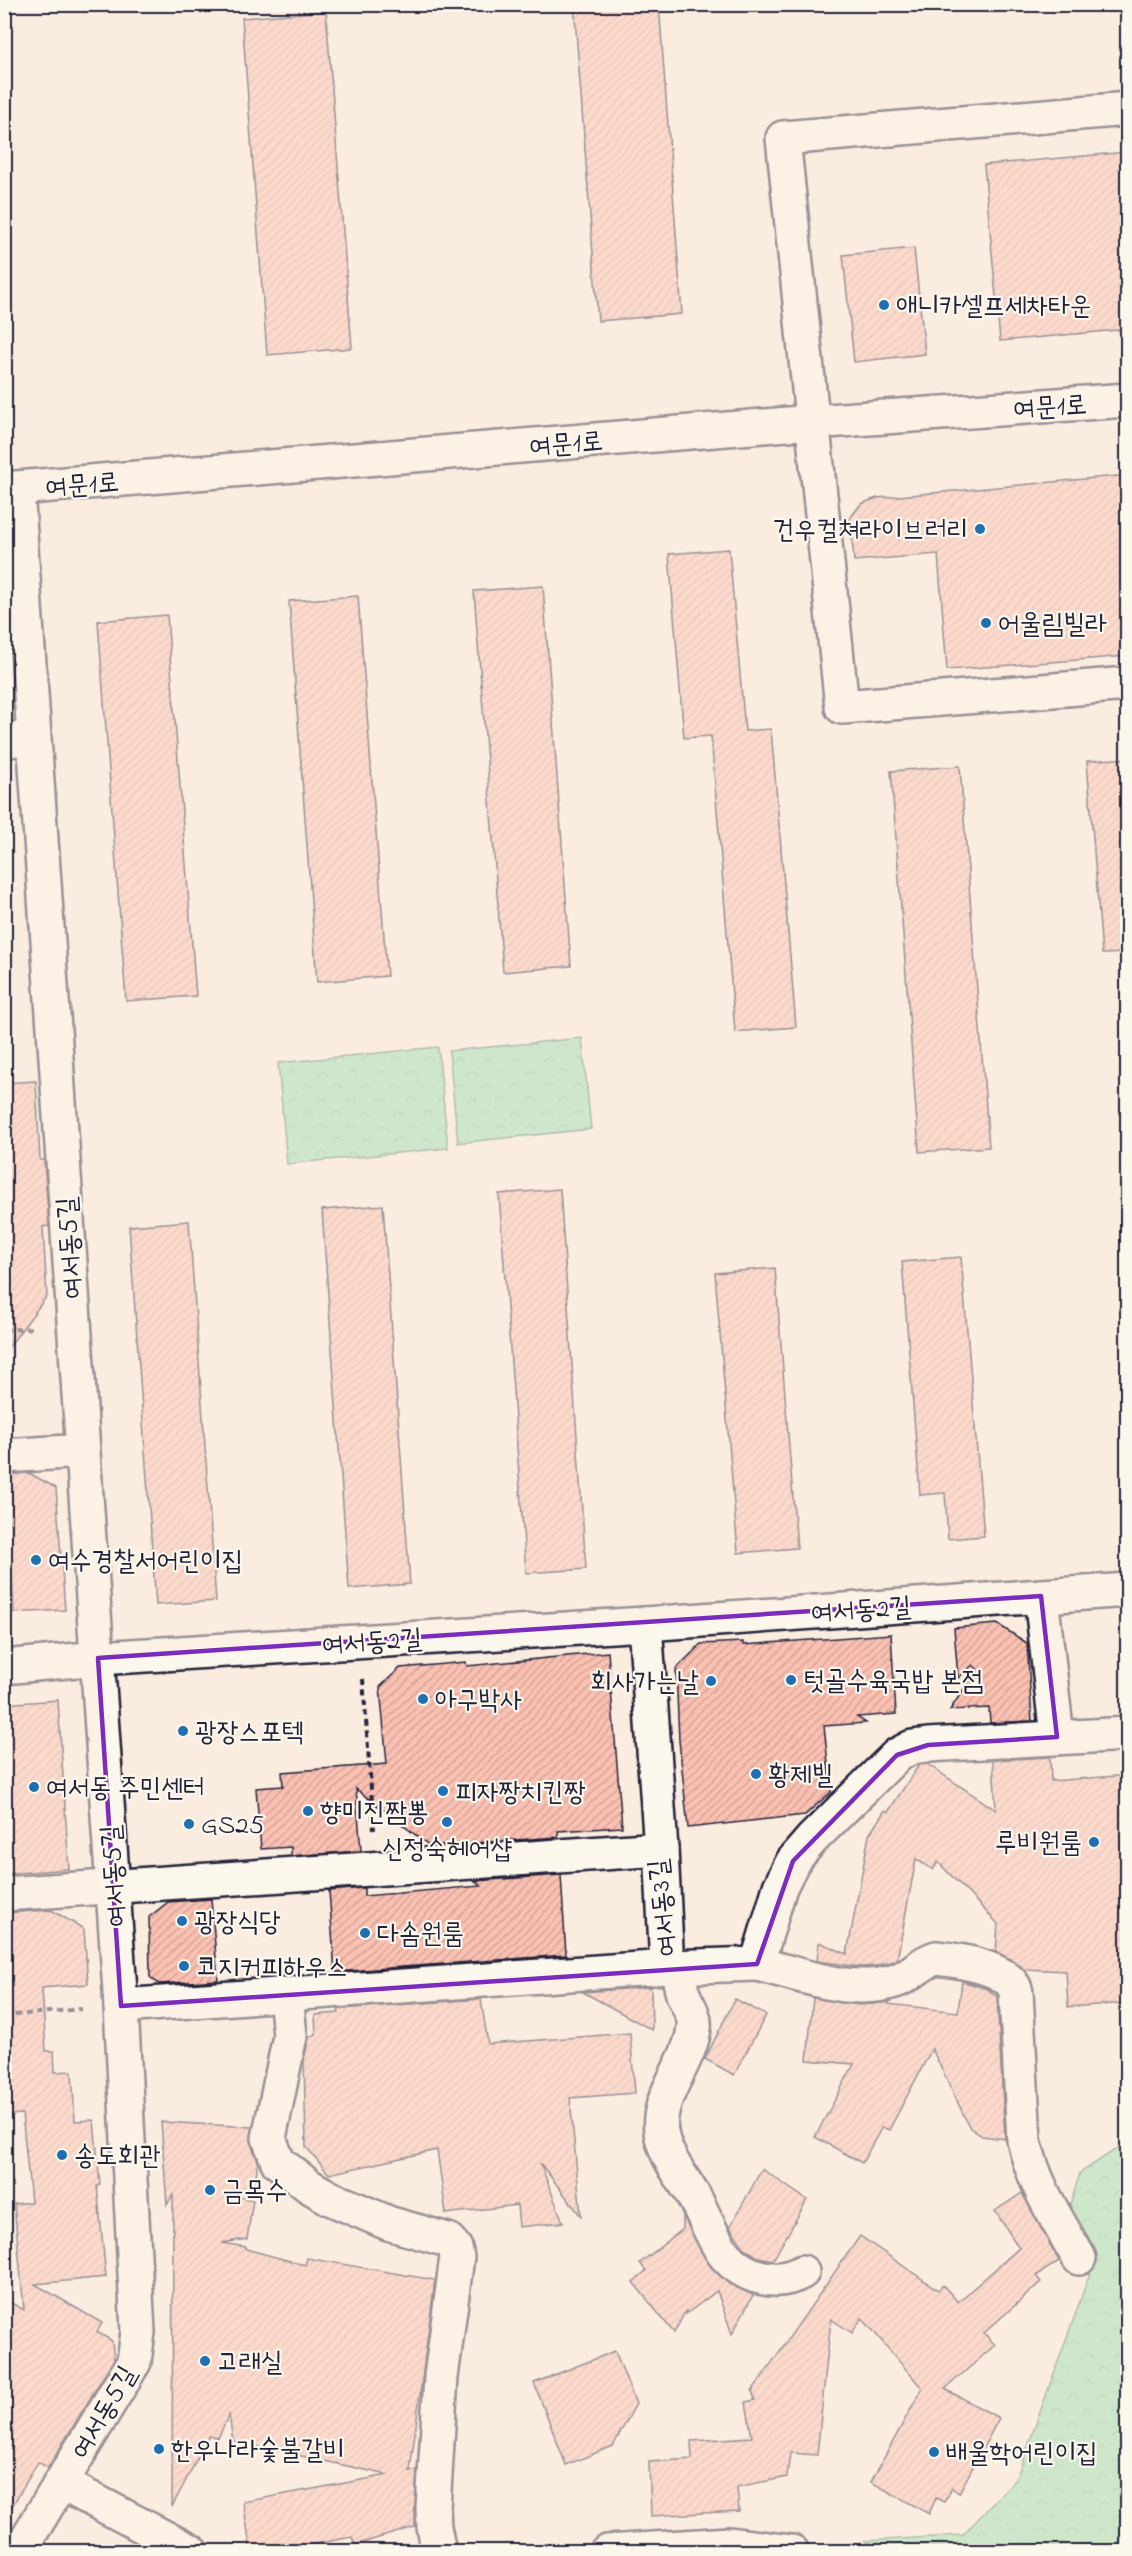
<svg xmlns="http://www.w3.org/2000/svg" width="1132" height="2556" viewBox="0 0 1132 2556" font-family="'Indie Flower','Poor Story',sans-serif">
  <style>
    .park { fill: url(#park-crowns); stroke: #5c8175; stroke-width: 1.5 }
    .building { fill: url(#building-hatch); stroke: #22223b; stroke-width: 1.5 }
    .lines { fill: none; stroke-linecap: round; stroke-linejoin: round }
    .street-casing { stroke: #22223b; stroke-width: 38 }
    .secondary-casing { stroke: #22223b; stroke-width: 38 }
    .path { stroke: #22223b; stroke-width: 4; stroke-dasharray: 6 4.5; stroke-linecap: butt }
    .street { stroke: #fbf7ec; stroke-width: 33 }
    .secondary { stroke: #fbf7ec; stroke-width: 33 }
    .marked { fill: none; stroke: #7b2cbf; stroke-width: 4.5; stroke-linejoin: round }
    .poi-dot { fill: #1f6fb2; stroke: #fbf7ec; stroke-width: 2 }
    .labels { text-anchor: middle; stroke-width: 4.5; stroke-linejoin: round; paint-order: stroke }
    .poi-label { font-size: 27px; fill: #22223b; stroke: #fbf7ec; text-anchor: start }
    .street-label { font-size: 27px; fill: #22223b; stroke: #fbf7ec }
  </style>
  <defs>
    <pattern id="park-crowns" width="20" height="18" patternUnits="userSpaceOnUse" patternTransform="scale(1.5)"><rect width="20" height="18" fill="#97e0af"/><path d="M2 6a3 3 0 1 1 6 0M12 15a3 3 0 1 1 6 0" fill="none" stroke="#82c097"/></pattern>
    <pattern id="building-hatch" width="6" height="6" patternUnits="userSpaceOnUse" patternTransform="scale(1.5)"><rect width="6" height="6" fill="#fac0b2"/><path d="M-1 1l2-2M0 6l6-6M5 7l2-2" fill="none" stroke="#d6a59a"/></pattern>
  </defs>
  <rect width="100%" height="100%" fill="#fbece0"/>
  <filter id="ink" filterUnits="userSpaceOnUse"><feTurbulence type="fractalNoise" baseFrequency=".0167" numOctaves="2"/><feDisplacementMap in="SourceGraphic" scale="12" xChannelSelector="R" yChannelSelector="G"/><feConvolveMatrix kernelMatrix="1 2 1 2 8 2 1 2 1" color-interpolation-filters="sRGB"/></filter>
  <g filter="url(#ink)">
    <!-- park -->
    <g class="park">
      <path d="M582,1038L591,1129L458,1143L449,1051Z"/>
      <path d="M438,1047L448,1148L287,1164L278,1063Z"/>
      <path d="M1127,2142V2551L883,2552L865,2541L963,2535L1016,2479L1090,2273L1069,2208L1080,2173Z"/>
    </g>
    <!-- building -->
    <g class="building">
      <path d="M574,4H659L682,314L598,321Z"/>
      <path d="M326,11L352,348L267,355L242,18Z"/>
      <path d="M1128,152V329L1000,341L984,165Z"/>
      <path d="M914,248L925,354L854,362L843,255Z"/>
      <path d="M1117,476L1128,477V656L947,670L938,554L854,561L850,518L861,504L877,498Z"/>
      <path d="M729,549L745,731L771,729L796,1027L735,1032L711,736L684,738L669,554Z"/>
      <path d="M543,586L571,966L503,972L474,591Z"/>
      <path d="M358,596L387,976L317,982L289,601Z"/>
      <path d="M167,615L196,996L126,1001L98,621Z"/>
      <path d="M1128,758V953L1102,954L1087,761Z"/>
      <path d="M960,766L989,1147L919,1152L891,771Z"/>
      <path d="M36,1081L40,1160H44L49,1226L43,1227L47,1296L4,1353V1083Z"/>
      <path d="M560,1189L586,1569L526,1573L499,1194Z"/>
      <path d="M383,1205L410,1584L349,1589L322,1210Z"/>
      <path d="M189,1221L216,1601L156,1605L129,1226Z"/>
      <path d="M961,1257L984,1536L948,1539L945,1493L920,1495L902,1262Z"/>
      <path d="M775,1268L797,1548L738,1553L715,1273Z"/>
      <path d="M29,1473L56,1488L65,1610L14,1613L8,1511H4V1475Z"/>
      <path d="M997,1624L1027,1643L1032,1721L990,1723L989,1708L950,1710L977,1669L973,1665L958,1678L954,1628Z"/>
      <path d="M891,1634L896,1714L857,1717L866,1723L824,1726L831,1792L805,1815L688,1828L679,1740L676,1669L701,1644L743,1642V1645Z"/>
      <path d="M608,1652L622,1827L558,1831V1837L430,1846L356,1789L361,1851L291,1856V1847L261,1849L256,1788L283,1786L282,1772L387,1764L380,1687L400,1668L466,1662L467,1666Z"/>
      <path d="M58,1700L69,1869L4,1874V1704Z"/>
      <path d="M1050,1757L1051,1781L1128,1775V2003L1068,2007L1066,1971L1023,1969L1014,1961L996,1952L998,1924L938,1862L933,1870L916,1859L897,1960L875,1966L861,1967L817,1961L819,1942L847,1954L869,1835L885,1810L888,1812L919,1765L927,1764L996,1810L993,1760Z"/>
      <path d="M561,1875L566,1955L335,1972L329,1891L364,1888V1896L481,1886L474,1881Z"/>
      <path d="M211,1899L218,1980L159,1984L150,1977L149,1917L168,1902Z"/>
      <path d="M51,1910L84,1929L88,1984L42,1988L46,2051H54L55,2072L72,2071L75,2121L94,2120L100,2185L97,2186L106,2277L35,2284L102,2323L97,2332L112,2341L114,2359L48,2468L38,2462L4,2520V2299L24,2310L14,2204L31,2202L22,2114L9,2115L4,2040V1913Z"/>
      <path d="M962,1981L987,1989L997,1997L1005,2139L982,2136L970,2128L932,2049L889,2130L882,2127L862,2163L815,2137L854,2064L807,2060L813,1998L860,2005L889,2002L888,2004L958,2012Z"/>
      <path d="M651,1987L652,2030L583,1992Z"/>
      <path d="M481,1999L488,2044L630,2033L635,2093L570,2098L581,2216L540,2163L563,2222L519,2227L517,2205L446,2214L437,2150L329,2174L306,2147L304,2059L309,2037L316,2034L315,2015L339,2013L338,2009Z"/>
      <path d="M735,1999L766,2015L734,2075L705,2059Z"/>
      <path d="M161,2122L252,2127L251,2144L258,2161L254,2190L232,2195L253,2200L247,2239L222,2243L246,2247V2249L305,2265L307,2258L435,2280L410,2471L417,2470L415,2527L355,2545L352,2537L272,2552H251L243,2502L388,2475L233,2441L229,2415L218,2438L209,2436L172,2507L173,2194L167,2205Z"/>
      <path d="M762,2169L807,2200L773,2260L758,2257L744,2248L730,2227Z"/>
      <path d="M1022,2193L1059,2261L1036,2276L1041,2282L984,2333L995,2345L945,2389L999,2418L959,2493L952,2488L944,2502L936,2498L929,2514L871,2482L922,2388L862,2318L852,2333L831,2319L817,2455L790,2453L787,2477L737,2487L739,2511L651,2516L649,2462L692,2459L691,2441L752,2437L746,2402L755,2400L752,2391L860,2236L938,2290L943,2285L958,2302L1019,2248L995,2211Z"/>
      <path d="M683,2216L711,2267L729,2284L753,2295L732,2334L717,2291L686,2314V2310L674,2333L633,2282L646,2271L640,2263L683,2229Z"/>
      <path d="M615,2351L636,2404L613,2446L566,2465L534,2383Z"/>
    </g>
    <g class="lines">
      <!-- street casing -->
      <g class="street-casing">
        <g id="street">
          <path d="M1128,109L783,138L842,707L1128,684"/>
          <path d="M17,489L121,2006L138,2332L134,2362L19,2552"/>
          <path d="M4,740L33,738"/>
          <path d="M4,1456L83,1451"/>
          <path d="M1041,1596L1057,1737"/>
          <path d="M645,1624L661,1849"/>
          <path d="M4,1667L98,1658L645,1624L1128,1590"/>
          <path d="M4,1894L661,1849L667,1967L757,1964L780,1887L793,1861L812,1839L897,1755L912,1747L928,1745L1128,1734"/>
          <path d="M757,1964C800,1974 851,1996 895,1981C911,1976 921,1962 936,1958C957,1960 1013,1968 1016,1993L1024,2140C1034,2185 1057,2219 1079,2258"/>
          <path d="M678,1967C679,1975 680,1985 683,1994C687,2005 696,2015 694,2028C690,2063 656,2096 661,2132C665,2157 682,2176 694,2197C704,2214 713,2240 724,2254C743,2277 776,2287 802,2272"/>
          <path d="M286,1994L290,2036L269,2138L278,2162L309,2186L330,2198L388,2223L448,2240L455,2248L457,2257L441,2377L433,2508L434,2527L439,2552"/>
          <path d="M121,2006L667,1967"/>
          <path d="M61,2483L192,2552"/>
          <path d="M607,2552L729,2544L792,2552"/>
        </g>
      </g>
      <!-- secondary casing -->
      <g class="secondary-casing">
        <path id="secondary" d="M4,489L812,422L1128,400"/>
      </g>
      <!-- path -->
      <g class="path">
        <path d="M4,1330L35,1328"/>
        <path d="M363,1679L374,1830"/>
        <path d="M4,2016L82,2009"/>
      </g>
      <!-- street -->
      <use href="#street" class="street"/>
      <!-- secondary -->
      <use href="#secondary" class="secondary"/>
    </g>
  </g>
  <!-- marked area -->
  <path d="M0 0H1132V2556H0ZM1041,1596L1057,1737L928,1745L897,1755L793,1861L757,1964L121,2006L98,1658Z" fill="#fbece0" fill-opacity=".55" fill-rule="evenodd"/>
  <path class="marked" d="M1041,1596L1057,1737L928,1745L897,1755L793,1861L757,1964L121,2006L98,1658Z"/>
  <!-- markers -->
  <g class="poi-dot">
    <circle cx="884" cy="305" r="6"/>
    <circle cx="980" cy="529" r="6"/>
    <circle cx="986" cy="623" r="6"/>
    <circle cx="36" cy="1560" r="6"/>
    <circle cx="791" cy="1680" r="6"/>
    <circle cx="711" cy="1681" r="6"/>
    <circle cx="423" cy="1699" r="6"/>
    <circle cx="183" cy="1731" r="6"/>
    <circle cx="756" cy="1774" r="6"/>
    <circle cx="34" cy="1787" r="6"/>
    <circle cx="443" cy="1791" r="6"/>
    <circle cx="308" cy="1811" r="6"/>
    <circle cx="447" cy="1822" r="6"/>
    <circle cx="189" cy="1824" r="6"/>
    <circle cx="1094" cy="1842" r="6"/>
    <circle cx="182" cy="1921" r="6"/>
    <circle cx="365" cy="1933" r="6"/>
    <circle cx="184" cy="1966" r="6"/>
    <circle cx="62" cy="2155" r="6"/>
    <circle cx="210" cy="2190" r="6"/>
    <circle cx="205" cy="2361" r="6"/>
    <circle cx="159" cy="2449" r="6"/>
    <circle cx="934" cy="2452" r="6"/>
  </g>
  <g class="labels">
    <!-- poi labels -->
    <g class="poi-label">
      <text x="896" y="314">애니카셀프세차타운</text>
      <text x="968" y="538" text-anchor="end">건우컬쳐라이브러리</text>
      <text x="998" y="632">어울림빌라</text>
      <text x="48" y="1569">여수경찰서어린이집</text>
      <text x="803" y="1689">텃골수육국밥 본점</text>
      <text x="699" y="1690" text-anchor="end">회사가는날</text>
      <text x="435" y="1708">아구박사</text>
      <text x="195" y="1740">광장스포텍</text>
      <text x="768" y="1783">황제빌</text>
      <text x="46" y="1796">여서동 주민센터</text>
      <text x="455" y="1800">피자짱치킨짱</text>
      <text x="320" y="1820">향미진짬뽕</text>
      <text x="201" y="1833">GS25</text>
      <text x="1082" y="1851" text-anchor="end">루비원룸</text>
      <text x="447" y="1857" text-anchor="middle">신정숙헤어샵</text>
      <text x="194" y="1930">광장식당</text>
      <text x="377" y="1942">다솜원룸</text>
      <text x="196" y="1975">코지커피하우스</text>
      <text x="74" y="2164">송도회관</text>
      <text x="222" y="2199">금목수</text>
      <text x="217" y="2370">고래실</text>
      <text x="171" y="2458">한우나라숯불갈비</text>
      <text x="946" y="2461">배울학어린이집</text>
    </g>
    <!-- street labels -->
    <g class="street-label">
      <text transform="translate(1050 406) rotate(-4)" y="9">여문1로</text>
      <text transform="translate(566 443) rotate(-5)" y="9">여문1로</text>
      <text transform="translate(82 484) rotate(-5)" y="9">여문1로</text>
      <text transform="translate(69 1248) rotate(-94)" y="9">여서동5길</text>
      <text transform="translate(861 1609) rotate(-4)" y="9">여서동2길</text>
      <text transform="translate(372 1641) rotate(-4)" y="9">여서동2길</text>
      <text transform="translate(113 1876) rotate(-94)" y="9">여서동5길</text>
      <text transform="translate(662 1908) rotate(-96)" y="9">여서동3길</text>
      <text transform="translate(103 2412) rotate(-60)" y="9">여서동5길</text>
    </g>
  </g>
  <!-- margin -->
  <rect width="1132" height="2556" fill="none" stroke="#fbf7ec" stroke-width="24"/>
  <rect x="12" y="12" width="1108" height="2532" fill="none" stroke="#22223b" stroke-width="2" filter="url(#ink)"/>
</svg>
